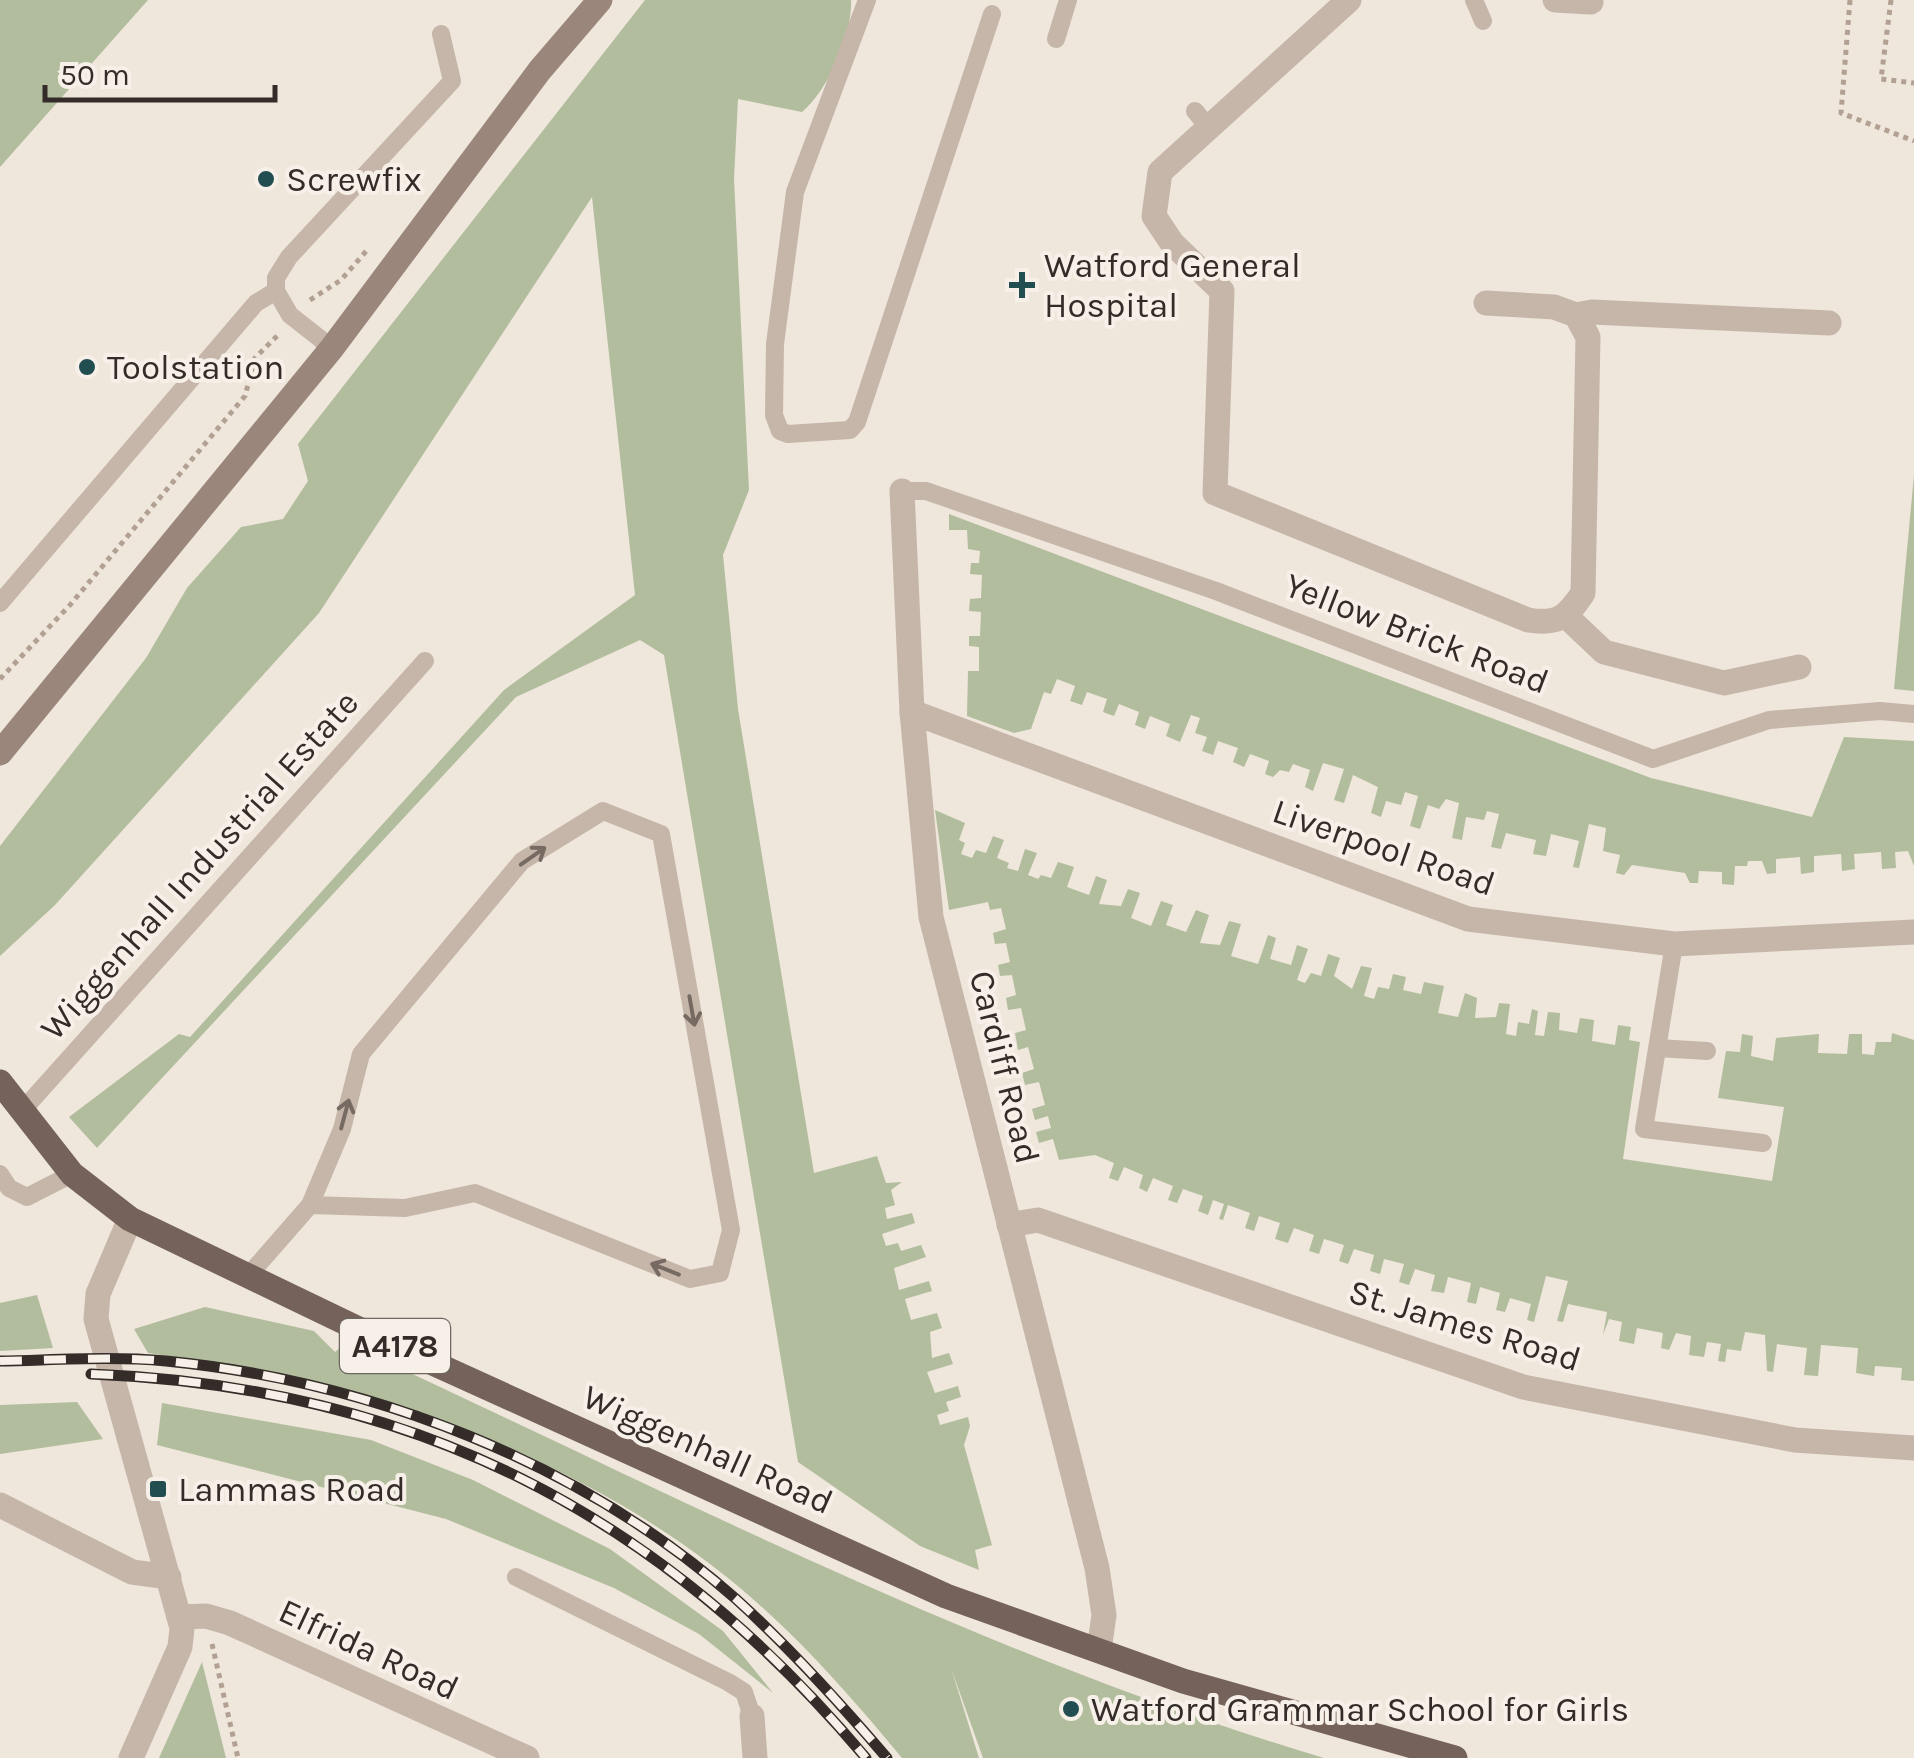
<svg xmlns="http://www.w3.org/2000/svg" width="1914" height="1758" viewBox="0 0 1914 1758" font-family="Karla,sans-serif">
  <style>
    .green { fill: #b2bd9d }
    .lines { fill: none; stroke-linecap: round; stroke-linejoin: round }
    .path { stroke: #b2a193; stroke-width: 5; stroke-dasharray: 5 5; stroke-linecap: butt }
    .lane { stroke: #c6b6a9; stroke-width: 18 }
    .street { stroke: #c6b6a9; stroke-width: 25 }
    .secondary { stroke: #9a867b; stroke-width: 25 }
    .primary { stroke: #75635b; stroke-width: 25 }
    .rail-casing { stroke: #342c28; stroke-width: 11 }
    .rail { stroke: #f7f0e8; stroke-width: 8; stroke-dasharray: 22; stroke-linecap: butt }
    .oneway { stroke: #766a62 }
    .poi-dot { fill: #224e51; stroke: #f7f0e8; stroke-width: 4 }
    .labels { text-anchor: middle; stroke-width: 8; stroke-linejoin: round; paint-order: stroke }
    .shield { fill: #f7f0e8; stroke: #6e6762; stroke-width: 2.5 }
    .shield-label { font-size: 32px; font-weight: bold; fill: #342c28 }
    .poi-label { font-size: 35px; fill: #342c28; stroke: #f7f0e8; text-anchor: start }
    .street-label { font-size: 35px; fill: #342c28; stroke: #f7f0e8 }
  </style>
  <rect width="100%" height="100%" fill="#efe6dc"/>
  <!-- green -->
  <g class="green">
    <path d="M0,0H148L0,167Z"/>
    <path d="M645,0H851C853,33 828,91 802,112L738,99L734,179L749,490L723,555L738,709L814,1173L877,1156L886,1183L902,1182L891,1190L895,1205L885,1208L887,1219L912,1213L915,1223L882,1234L886,1246L898,1243L901,1251L921,1245L926,1257L894,1268L899,1290L929,1281L932,1291L905,1299L911,1320L937,1313L942,1328L930,1332L932,1358L949,1353L953,1364L927,1372L935,1393L958,1386L961,1397L946,1402L949,1411L937,1415L940,1425L968,1417L970,1426L964,1445L992,1545L975,1550L979,1570L920,1546L798,1462L664,655L640,640L516,697L97,1148L69,1117L179,1034L190,1037L504,690L635,595L592,197L319,613L55,905L0,956V846L146,658L187,588L241,527L283,519L308,481L298,444Z"/>
    <path d="M1914,475V691L1894,689Z"/>
    <path d="M949,514L1651,778L1812,817L1844,737L1914,741V866L1908,851L1895,852L1896,868L1882,869L1881,852L1854,854L1855,869L1842,871L1841,854L1814,856V872L1801,874L1800,857L1776,859V873L1767,874L1762,861H1748L1747,866H1735L1734,885L1722,884V872L1699,871L1698,883H1690L1685,873L1632,865L1624,875L1616,873L1620,855L1603,851L1606,828L1589,824L1579,868L1573,867L1579,841L1551,834L1546,856L1533,854L1536,840L1506,833L1501,849L1491,847L1499,814L1487,811L1484,820L1466,817L1462,840L1452,838L1459,803L1446,799L1439,809L1428,805L1420,829L1410,826L1418,796L1405,792L1401,805L1386,801L1381,817L1371,813L1378,787L1353,775L1344,803L1334,800L1344,769L1323,763L1313,791L1305,787L1310,770L1293,764L1289,772L1280,770L1273,777L1265,774L1269,761L1250,754L1244,767L1233,762L1238,748L1218,741L1213,755L1202,751L1207,737L1195,733L1200,718L1191,715L1180,742L1166,736L1170,724L1150,716L1145,729L1135,725L1139,712L1119,704L1114,716L1103,712L1107,699L1087,692L1082,705L1070,701L1075,686L1057,679L1051,694L1044,692L1031,729L1014,733L967,716L968,671H979V647L969,646V636H980L981,612L969,611L970,599L981,598L982,575L970,574L971,563H979L980,551L968,549L967,530H949Z"/>
    <path d="M935,810L965,823L959,840L965,843L961,854L972,858L976,850L986,853L993,836L1004,840L997,858L1009,863L1007,868L1018,871L1025,849L1037,853L1028,875L1038,879L1041,875L1051,878L1058,862L1074,867L1067,887L1089,895L1096,876L1107,880L1099,904L1121,906L1128,889L1140,893L1131,918L1151,926L1161,901L1173,905L1166,925L1186,932L1196,910L1209,915L1200,943L1220,945L1229,921L1241,924L1231,956L1258,964L1268,935L1276,938L1270,959L1291,965L1297,945L1308,949L1297,980L1305,983L1311,973L1321,976L1328,954L1340,958L1334,976L1352,989L1361,966L1372,968L1364,996L1374,999L1378,987L1389,989L1393,974L1406,977L1403,990L1421,994L1424,982L1444,986L1438,1013L1458,1017L1465,993L1477,998L1475,1018L1496,1017L1499,1003L1510,1004L1506,1034L1516,1036L1518,1022L1529,1024L1532,1009L1538,1011L1535,1035L1544,1036L1548,1012L1560,1013L1559,1030L1577,1033L1580,1018L1594,1020L1592,1041L1615,1045L1618,1025L1631,1027L1629,1040L1640,1042L1623,1159L1772,1181L1784,1107L1718,1098L1726,1051L1740,1052L1742,1034L1753,1036L1751,1056L1773,1061L1776,1038L1819,1034L1818,1053L1847,1054L1849,1034H1862V1054L1874,1055L1876,1042H1891L1892,1033L1914,1040V1381L1901,1380L1902,1368L1875,1366L1874,1376L1856,1373L1858,1348L1821,1345L1818,1376L1804,1375L1807,1348L1777,1344L1773,1372L1767,1371L1765,1335L1745,1332L1741,1351L1727,1349L1725,1362L1718,1361L1721,1344L1707,1342L1704,1357L1689,1355L1691,1336L1676,1333L1669,1350L1661,1348L1663,1333L1637,1328L1634,1344L1619,1341L1622,1322L1609,1319L1603,1335L1607,1312L1568,1304L1563,1322L1557,1321L1568,1281L1546,1276L1534,1322L1527,1320L1531,1304L1510,1298L1505,1312L1496,1310L1500,1293L1480,1287L1476,1304L1467,1302L1471,1283L1448,1277L1444,1293L1431,1291L1435,1275L1415,1269L1409,1285L1399,1282L1404,1264L1384,1259L1380,1274L1370,1271L1374,1255L1354,1249L1348,1264L1339,1261L1344,1245L1324,1239L1319,1254L1309,1251L1314,1235L1294,1228L1288,1243L1275,1239L1280,1223L1259,1216L1254,1231L1245,1228L1250,1213L1228,1205L1223,1220L1219,1219L1224,1204L1213,1200L1208,1215L1198,1211L1203,1196L1183,1189L1177,1203L1168,1200L1173,1186L1153,1178L1147,1192L1139,1188L1143,1175L1124,1167L1118,1181L1109,1178L1114,1163L1095,1155L1059,1160L1053,1139L1039,1143L1036,1132L1051,1128L1048,1116L1035,1120L1032,1109L1045,1105L1039,1082L1025,1085L1022,1073L1034,1069L1028,1047L1018,1050L1015,1033L1026,1030L1021,1008L1008,1010L1006,998L1016,995L1012,975L1000,976L998,965L1010,962L1006,943L995,944L993,933L1006,929L1001,908L990,910L988,902L949,910Z"/>
    <path d="M37,1295L53,1348L0,1351V1303Z"/>
    <path d="M205,1307L314,1331L335,1352L346,1343C666,1491 984,1657 1324,1758H983L951,1668L979,1758H902C844,1688 783,1619 710,1564C546,1440 349,1382 148,1353L134,1329Z"/>
    <path d="M77,1402L103,1439L0,1454V1405Z"/>
    <path d="M162,1403L371,1440L473,1480L610,1549L723,1631L773,1693L699,1634L614,1588L446,1519L157,1445Z"/>
    <path d="M202,1662L226,1758H159Z"/>
  </g>
  <g class="lines">
    <!-- path -->
    <g class="path">
      <path d="M1850,0L1841,113L1914,141"/>
      <path d="M1891,0L1881,79L1914,83"/>
      <path d="M310,300L341,280L368,249"/>
      <path d="M0,679L70,605L245,396L255,358L279,334"/>
      <path d="M212,1644L238,1758"/>
    </g>
    <!-- lane -->
    <g class="lane">
      <path d="M867,0L795,192L775,344L774,415L780,431L788,434L850,430L857,422L992,14"/>
      <path d="M1474,0L1483,21"/>
      <path d="M1056,39L1068,0"/>
      <path d="M1195,111L1209,128"/>
      <path d="M276,291V278L289,257L452,81L441,34"/>
      <path d="M902,491H926L1216,591L1653,759L1769,720L1880,711L1914,714"/>
      <path d="M0,603L256,303L276,291L290,315L332,348"/>
      <path d="M1674,944L1644,1129L1763,1143"/>
      <path d="M1658,1048L1707,1051"/>
      <path d="M21,1112L425,661"/>
      <path d="M0,1174L9,1188L27,1197L72,1174"/>
      <path d="M248,1276L310,1205L342,1129L361,1054L522,861L603,811L661,834L731,1230L720,1273L690,1279L475,1193L405,1208L310,1205"/>
      <path d="M516,1577L728,1682L744,1692L752,1716"/>
    </g>
    <!-- street -->
    <g class="street">
      <path d="M1349,0L1160,172L1154,216L1172,243L1222,291L1215,493L1528,620C1558,625 1567,617 1583,593L1588,337L1576,315L1554,307L1486,303"/>
      <path d="M1555,0L1591,2"/>
      <path d="M1576,315L1592,312L1829,323"/>
      <path d="M902,491L912,712L931,917L1097,1568L1104,1615L1099,1650"/>
      <path d="M1567,617L1604,652L1724,683L1799,667"/>
      <path d="M912,712L1468,919L1674,944L1914,932"/>
      <path d="M130,1219L98,1294L96,1319L182,1628L180,1647L131,1758"/>
      <path d="M1009,1225L1038,1220L1523,1387L1795,1440L1914,1448"/>
      <path d="M0,1505L132,1572L169,1577"/>
      <path d="M179,1617L206,1616L230,1623L527,1758"/>
      <path d="M752,1716L755,1758"/>
    </g>
    <!-- secondary -->
    <path class="secondary" d="M0,753L332,348L540,70L600,0"/>
    <!-- primary -->
    <path class="primary" d="M0,1082L72,1174L130,1219L369,1334L946,1596L1183,1681L1455,1758"/>
    <!-- rail casing -->
    <g class="rail-casing">
      <g id="rail">
        <path d="M0,1361C55,1360 111,1356 166,1361C370,1381 581,1462 736,1599C790,1648 840,1703 887,1758"/>
        <path d="M91,1374C413,1387 659,1512 866,1758"/>
      </g>
    </g>
    <!-- rail -->
    <use href="#rail" class="rail"/>
  </g>
  <!-- one-way arrows -->
  <defs><path id="oneway-shaft" d="M-6 0H5M1.5-3L5.5 0L1.5 3" fill="none" stroke-width="1.6" stroke-linecap="round" stroke-linejoin="round" transform="scale(2.5)"/></defs>
  <g class="oneway">
    <use href="#oneway-shaft" transform="translate(533 856) rotate(-35)"/>
    <use href="#oneway-shaft" transform="translate(692 1011) rotate(80)"/>
    <use href="#oneway-shaft" transform="translate(345 1114) rotate(-75)"/>
    <use href="#oneway-shaft" transform="translate(665 1269) rotate(-158)"/>
  </g>
  <!-- markers -->
  <g class="poi-dot">
    <circle cx="266" cy="179" r="10"/>
    <path d="M1017 270h10v10h10v10h-10v10h-10v-10h-10v-10h10z"/>
    <circle cx="87" cy="367" r="10"/>
    <rect x="148" y="1479" width="20" height="20" rx="5"/>
    <circle cx="1071" cy="1709" r="10"/>
  </g>
  <g class="labels">
    <!-- shield labels -->
    <rect class="shield" x="340" y="1319" width="110" height="54" rx="8"/>
    <g class="shield-label">
      <text x="395" y="1357">A4178</text>
    </g>
    <!-- poi labels -->
    <g class="poi-label">
      <text x="286" y="191">Screwfix</text>
      <text x="1044" y="277">Watford General<tspan x="1044" dy="40">Hospital</tspan></text>
      <text x="107" y="379">Toolstation</text>
      <text x="178" y="1501">Lammas Road</text>
      <text x="1091" y="1721">Watford Grammar School for Girls</text>
    </g>
    <!-- street labels -->
    <g class="street-label">
      <text transform="translate(1417 633) rotate(21)" y="12">Yellow Brick Road</text>
      <text transform="translate(1384 847) rotate(19)" y="12">Liverpool Road</text>
      <text transform="translate(199 865) rotate(-48)" y="12">Wiggenhall Industrial Estate</text>
      <text transform="translate(1005 1067) rotate(76)" y="12">Cardiff Road</text>
      <text transform="translate(1465 1325) rotate(17)" y="12">St. James Road</text>
      <text transform="translate(708 1449) rotate(24)" y="12">Wiggenhall Road</text>
      <text transform="translate(369 1649) rotate(25)" y="12">Elfrida Road</text>
    </g>
  </g>
  <!-- scale -->
  <path d="M45 85v15h230v-15" fill="none" stroke="#342c28" stroke-width="5"/>
  <text x="60" y="85" font-size="30" fill="#342c28" stroke="#f7f0e8" stroke-width="8" paint-order="stroke">50 m</text>
</svg>
